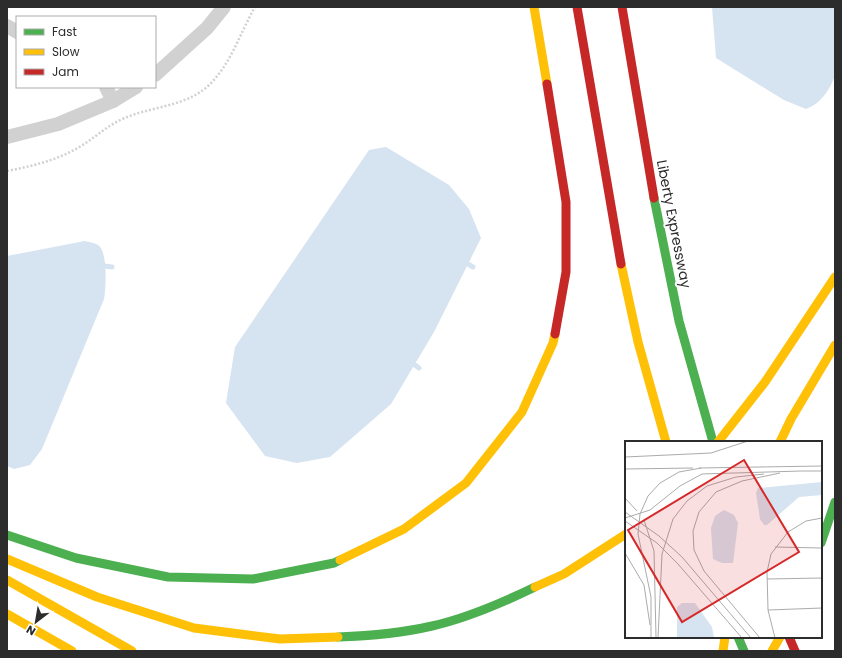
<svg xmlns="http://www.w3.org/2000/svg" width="842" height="658" viewBox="0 0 842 658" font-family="Poppins,sans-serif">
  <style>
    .water { fill: #d6e3f0 }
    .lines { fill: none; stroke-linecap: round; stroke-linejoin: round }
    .stream { stroke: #d6e3f0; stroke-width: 5 }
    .path { stroke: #d1d1d1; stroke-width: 2.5; stroke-dasharray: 2 2; stroke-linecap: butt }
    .street { stroke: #d1d1d1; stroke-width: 14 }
    .fast { stroke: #4caf50; stroke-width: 9 }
    .slow { stroke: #ffc107; stroke-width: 9 }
    .jam { stroke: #c62828; stroke-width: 9 }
    .labels { text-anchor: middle; stroke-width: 4; stroke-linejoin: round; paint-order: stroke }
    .street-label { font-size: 14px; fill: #2c2c2c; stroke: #fff }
    .inset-road { fill: none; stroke: #ababab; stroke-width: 1 }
    .view { fill: #d62828; fill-opacity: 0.15; stroke: #d62828; stroke-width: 2 }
    .inset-edge { fill: none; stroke: #2c2c2c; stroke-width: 2 }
  </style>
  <rect width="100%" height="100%" fill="#fff"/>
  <!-- water -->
  <g class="water">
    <path d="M712,7H835C835,20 838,69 834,78C829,91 820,104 806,109L784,100L716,58Z"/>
    <path d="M386,147L449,185L469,209L481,238L434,332L391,404L330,457L297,463L265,456L226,403L235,347L369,150Z"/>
    <path d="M85,241C89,242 95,243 98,245C108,251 106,288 104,299L42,449L30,465L14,469L7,466V256Z"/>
  </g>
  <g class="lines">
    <!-- stream -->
    <g class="stream">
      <path d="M468,264L473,267"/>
      <path d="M104,266L112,267"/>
      <path d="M415,365L419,368"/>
    </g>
    <!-- path -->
    <path class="path" d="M7,171C33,166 58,160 81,146C96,137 109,124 125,118C152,106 186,107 209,85C231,64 240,33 255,7"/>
    <!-- street -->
    <g class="street">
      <path d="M7,26L17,32"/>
      <path d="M155,75L207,28L224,7"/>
      <path d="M106,87L113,101"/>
      <path d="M7,137L58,124L113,101L136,87"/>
    </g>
    <!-- fast -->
    <g class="fast">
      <path d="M654,198L679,321L713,442"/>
      <path d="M7,535L76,558L168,577L253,579L334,563L340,560"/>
      <path d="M821,543L835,502"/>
      <path d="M338,637C369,636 402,633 432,626C468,618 502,603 535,587"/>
      <path d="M738,637L744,651"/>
    </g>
    <!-- slow -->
    <g class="slow">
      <path d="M534,7L547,84"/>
      <path d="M621,264L638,342L666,442"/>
      <path d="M718,442L765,382L835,277"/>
      <path d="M780,442L791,419L835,345"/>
      <path d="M7,559L97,597L194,628L280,639L338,637"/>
      <path d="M340,560L404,529L466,483L522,412L553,343L555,334"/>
      <path d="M7,580L132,651"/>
      <path d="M535,587L564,574L626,534"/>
      <path d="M7,614L72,651"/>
      <path d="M723,651L725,637"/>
      <path d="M772,651L780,637"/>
    </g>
    <!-- jam -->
    <g class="jam">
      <path d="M577,7L621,264"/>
      <path d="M622,7L654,198"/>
      <path d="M547,84L566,202V272L555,334"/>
      <path d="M789,637L795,651"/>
    </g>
  </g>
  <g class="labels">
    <!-- street labels -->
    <g class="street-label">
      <text transform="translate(674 224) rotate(79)" y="5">Liberty Expressway</text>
    </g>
  </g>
  <!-- overview -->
  <g transform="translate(625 441)">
    <rect width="197" height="197" fill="#fff"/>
    <path d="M197,41V54L174,56L142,84H139L135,78L131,52L133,47ZM99,69L109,74L113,82L108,122H97L88,118L86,87L90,75ZM57,162H70L87,186L89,197H52V166Z" fill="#d6e3f0"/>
    <path class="inset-road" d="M0,16L86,12L123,0M74,27L197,25M0,28L68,27M176,30H197M0,57L12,70M0,71L34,95L57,116L126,197M0,77L25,69L55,45L77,33L176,30M19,79L29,110L31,196M0,80L32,102L53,123L117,197M150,106L197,107M0,112L19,144L25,184M142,138L197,137M143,169L197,167M26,197V156L13,93L15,73L23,55L35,42L54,31L76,27M33,197L37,113L48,78L62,60L82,45L111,36L139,33M135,197L79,130L69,109L68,90L74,71L91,51L117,40L155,32M150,197L143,169L142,131L146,113L163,91L181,80L197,77"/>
    <path class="view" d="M119,19L174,111L57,181L3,89Z"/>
    <rect width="197" height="197" class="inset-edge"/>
  </g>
  <!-- border -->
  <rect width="842" height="658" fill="none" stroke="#2c2c2c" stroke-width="16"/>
  <!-- legend -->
  <rect x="16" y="16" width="140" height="72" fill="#ffffff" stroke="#ababab"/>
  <rect x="24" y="29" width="20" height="6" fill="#4caf50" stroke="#ababab"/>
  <text x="52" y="36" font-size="12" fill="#2c2c2c">Fast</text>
  <rect x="24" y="49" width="20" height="6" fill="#ffc107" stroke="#ababab"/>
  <text x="52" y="56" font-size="12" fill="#2c2c2c">Slow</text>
  <rect x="24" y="69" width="20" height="6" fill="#c62828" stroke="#ababab"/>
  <text x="52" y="76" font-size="12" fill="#2c2c2c">Jam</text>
  <!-- north arrow -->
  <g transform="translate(36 622) rotate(211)" stroke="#ffffff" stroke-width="3" paint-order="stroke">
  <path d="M0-3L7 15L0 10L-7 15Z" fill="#2c2c2c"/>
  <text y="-6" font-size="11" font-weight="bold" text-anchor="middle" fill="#2c2c2c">N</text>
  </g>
</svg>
